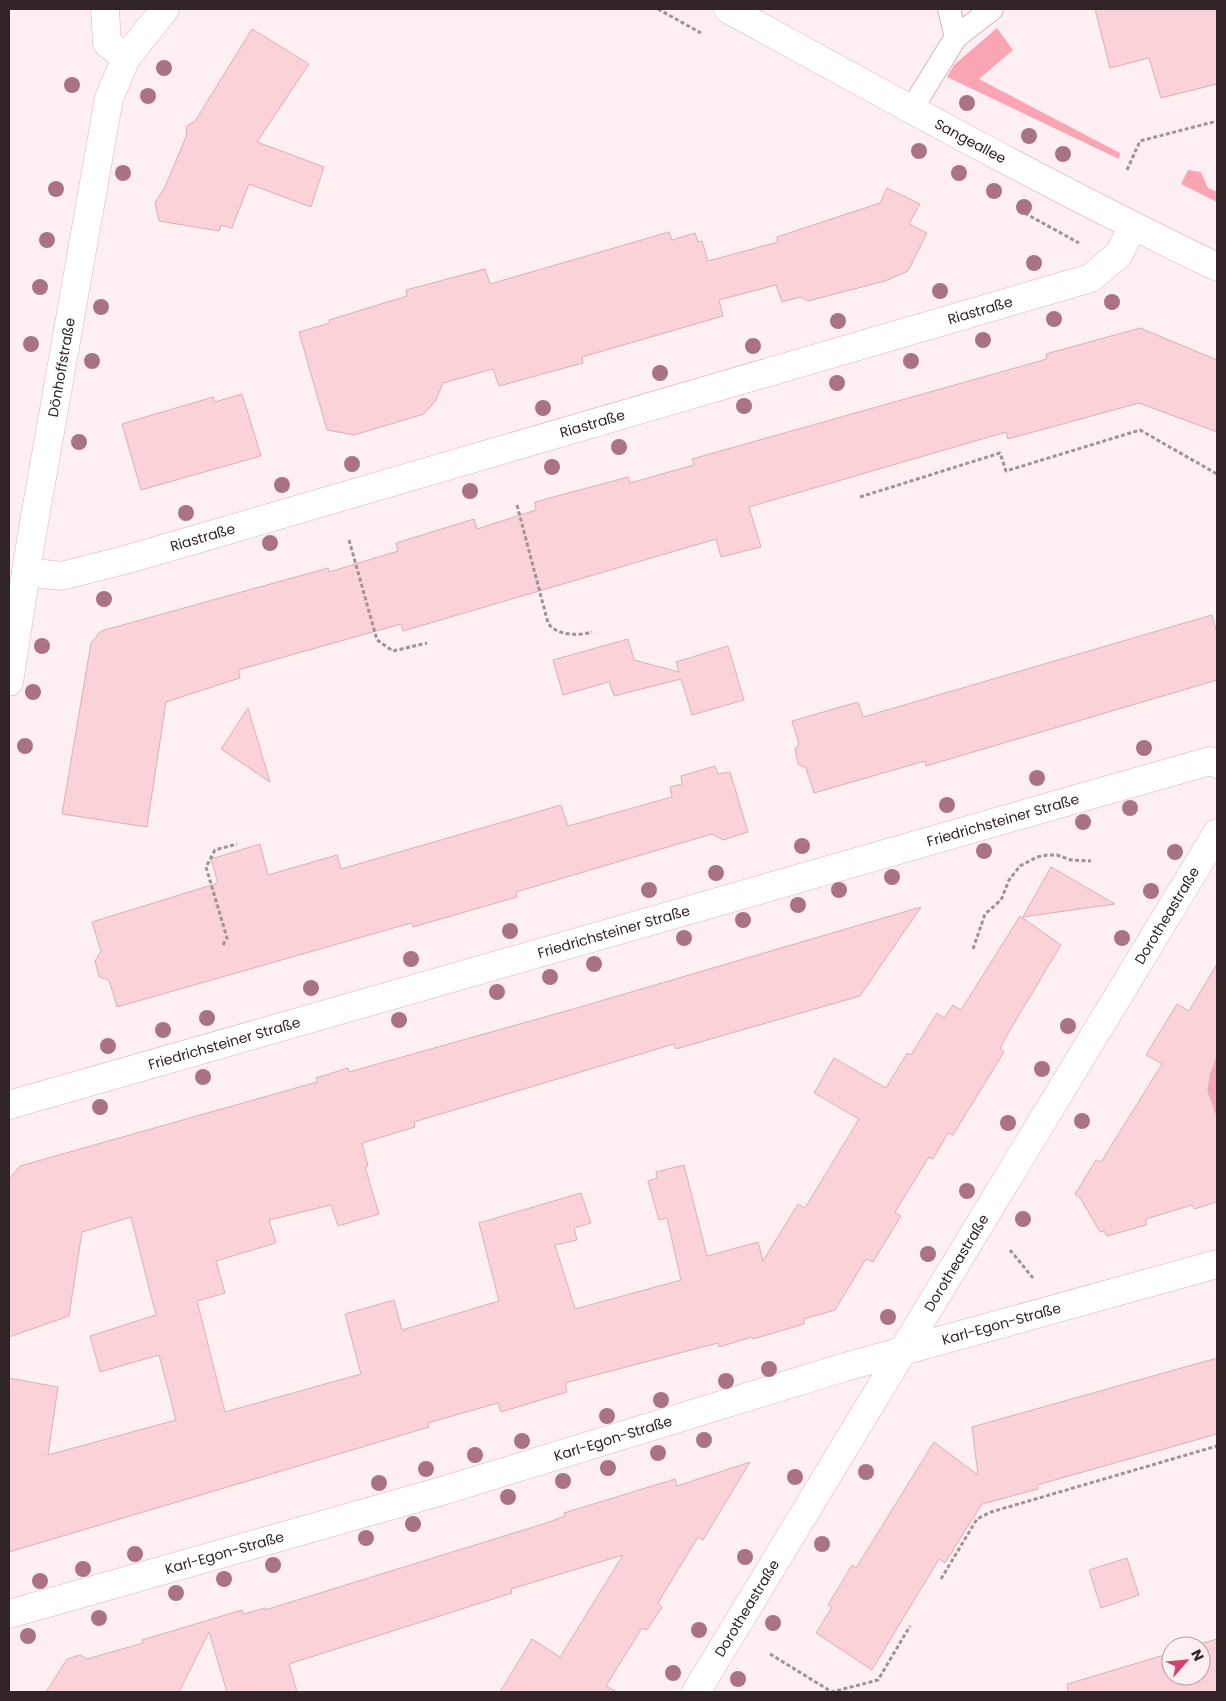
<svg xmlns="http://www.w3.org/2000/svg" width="1226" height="1701" viewBox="0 0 1226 1701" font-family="Poppins,sans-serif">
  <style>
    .green { fill: #f9a5b6 }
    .building { fill: #fcd2d9; stroke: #d5b2b8 }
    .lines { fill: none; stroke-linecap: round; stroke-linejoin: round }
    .lane-casing { stroke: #d7b4ba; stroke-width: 24 }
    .street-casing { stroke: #d7b4ba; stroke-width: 29 }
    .path { stroke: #a09295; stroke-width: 3; stroke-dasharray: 4 2.5; stroke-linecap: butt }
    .lane { stroke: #fff; stroke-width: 22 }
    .street { stroke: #fff; stroke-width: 28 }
    .tree { fill: #a97385 }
    .labels { text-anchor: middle; stroke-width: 4.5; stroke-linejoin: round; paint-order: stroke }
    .street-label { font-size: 14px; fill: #312426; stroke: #feeff2 }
  </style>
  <rect width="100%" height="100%" fill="#feeff2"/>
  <!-- green -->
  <g class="green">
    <path d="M997,28L1013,50L979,79L1120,153L1119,159L947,77L954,65Z"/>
    <path d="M1188,170L1201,172L1208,188L1217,192V202L1181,184Z"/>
    <path d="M1217,1060V1116C1205,1100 1206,1076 1217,1060Z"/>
  </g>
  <!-- building -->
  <g class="building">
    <path d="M1095,9H1217V84L1161,98L1149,58L1110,68Z"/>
    <path d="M252,29L309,64L257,142L324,167L311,207L249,184L232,228L221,225L219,231L159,221L155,202L164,189L186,137L187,126L195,121Z"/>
    <path d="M887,188L920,204L909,224L927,233L908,271L885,281L808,301L800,297L782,302L776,285L719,300L723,316L582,357L583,363L499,386L493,369L443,383L436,400L424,414L354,435L327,430L299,332L330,323L329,320L407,296L406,290L485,269L490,284L669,232L672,240L695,233L698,242L702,241L708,261L778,242L777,237L880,203Z"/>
    <path d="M1140,328L1217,360V432L1139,403L1008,439L1006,432L749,507L761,547L721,557L716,539L403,631L401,624L238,670L240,678L166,702L147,827L62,814L91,643L101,631L328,568L329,572L398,551L396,543L474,519L477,529L536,510L535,502L628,477L630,483L694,465L692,459L1047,359L1046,354Z"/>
    <path d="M242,394L261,456L141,490L122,424L213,397L215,402Z"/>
    <path d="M1212,615L1217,633V680L926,766L925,761L814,793L806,768L798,764L795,749L799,744L792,721L858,702L863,717Z"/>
    <path d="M628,639L634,660L679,672L676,662L728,646L744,700L692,715L681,679L614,696L609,682L563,695L553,660Z"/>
    <path d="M248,708L270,782L221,749Z"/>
    <path d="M715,766L718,774L730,772L748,832L723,840L712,834L516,892L517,897L413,927L411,923L117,1007L109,980L99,977L95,961L101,951L92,922L218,883L211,859L260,844L268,875L337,855L341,869L561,805L568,826L672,797L670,787L682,784L681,776Z"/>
    <path d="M1051,867L1115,904L1023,917Z"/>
    <path d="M921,907L860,996L676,1049L674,1044L414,1122L415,1127L362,1143L368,1166L365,1167L379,1214L338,1226L331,1205L269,1220L276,1243L216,1261L225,1293L197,1301L225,1412L361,1374L345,1314L394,1300L402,1330L499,1301L479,1223L581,1193L591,1223L574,1228L577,1240L555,1245L575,1309L681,1280L667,1218L659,1220L648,1181L657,1178L656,1172L684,1165L707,1256L758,1242L763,1261L798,1204L805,1208L859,1119L814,1093L834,1058L886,1088L907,1053L911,1055L937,1013L944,1018L953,1005L961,1010L1020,916L1061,945L1007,1035L1000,1049L1004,1052L953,1135L948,1133L933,1159L929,1157L895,1212L901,1216L873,1262L866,1259L835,1310L804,1319V1324L753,1339L752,1337L719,1347L718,1343L565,1383L567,1392L501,1412L498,1403L428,1423L429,1427L362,1447L9,1552V1378L58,1387L48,1455L176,1420L159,1355L100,1372L90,1336L156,1315L131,1217L82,1232L69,1316L9,1337V1179L20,1166L317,1082L316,1078L348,1068L349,1072L573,1009Z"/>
    <path d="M1217,964V1057L1210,1076L1208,1092L1217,1116V1202L1194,1209L1192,1205L1146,1219V1225L1107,1236L1104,1231L1100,1232L1080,1198L1075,1194L1096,1160L1101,1162L1162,1064L1146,1055L1177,1004L1189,1011Z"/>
    <path d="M1217,1358V1434L1037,1485L1038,1489L982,1504L945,1563L939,1559L872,1670L816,1633L832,1607L828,1605L852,1565L856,1568L934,1442L978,1475L972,1427Z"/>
    <path d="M750,1462L703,1540L698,1537L658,1603L662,1607L647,1630L642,1628L606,1686L617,1692H500L532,1639L560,1657L623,1555L511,1589L512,1593L289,1664L297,1692H227L209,1632L179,1692H46L67,1659L80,1655L87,1659L143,1643L142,1640L242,1610L243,1614L265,1608V1610L543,1524L565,1516L564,1513L675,1479L677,1486Z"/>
    <path d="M1127,1558L1139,1595L1101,1608L1089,1570Z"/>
    <path d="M1217,1639V1692H1068L1067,1684L1171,1653V1676H1201V1646H1193Z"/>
  </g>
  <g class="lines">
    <!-- lane casing -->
    <g class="lane-casing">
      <g id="lane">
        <path d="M949,9L956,37"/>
        <path d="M911,110L956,37L992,9"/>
      </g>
    </g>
    <!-- street casing -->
    <g class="street-casing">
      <g id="street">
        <path d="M105,9L107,43L126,58"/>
        <path id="s1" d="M728,9C890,98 1051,187 1217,267"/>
        <path id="s2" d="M26,572L62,576L132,558L1091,278L1119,254L1133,226"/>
        <path id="s3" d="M9,682L32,534L109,98L126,58L165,9"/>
        <path id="s4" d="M9,1105L1080,798L1210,761L1217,764"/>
        <path id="s5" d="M9,1614L442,1491L845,1367L1217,1264"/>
        <path id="s6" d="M696,1692L1217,833"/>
      </g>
    </g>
    <!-- path -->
    <g class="path">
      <path d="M658,9L701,33"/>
      <path d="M1127,170L1140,141L1217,121"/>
      <path d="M1019,210L1079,243"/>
      <path d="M860,497L1000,453L1006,471L1140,430L1217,474"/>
      <path d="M517,505L548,623C557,636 578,636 592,632"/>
      <path d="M349,540L377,640L393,651L427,643"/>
      <path d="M223,945L227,938L206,867L215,850L237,844"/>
      <path d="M973,949L985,914L1001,900L1009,880L1020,866L1037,857L1047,855H1057L1071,860L1091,861"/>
      <path d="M1010,1250L1033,1278"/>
      <path d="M941,1579L977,1519L991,1512L1217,1446"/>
      <path d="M770,1654L832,1692L878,1680L910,1626"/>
    </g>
    <!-- lane -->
    <use href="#lane" class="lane"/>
    <!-- street -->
    <use href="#street" class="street"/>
  </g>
  <!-- trees -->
  <g class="tree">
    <circle cx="164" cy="68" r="8"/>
    <circle cx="72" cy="85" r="8"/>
    <circle cx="148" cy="96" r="8"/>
    <circle cx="967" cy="103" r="8"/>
    <circle cx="1029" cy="136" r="8"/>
    <circle cx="919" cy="151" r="8"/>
    <circle cx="1063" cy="154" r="8"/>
    <circle cx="123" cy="173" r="8"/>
    <circle cx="959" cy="173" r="8"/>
    <circle cx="56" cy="189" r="8"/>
    <circle cx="994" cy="191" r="8"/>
    <circle cx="1024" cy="207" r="8"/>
    <circle cx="47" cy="240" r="8"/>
    <circle cx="1034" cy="263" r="8"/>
    <circle cx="40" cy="287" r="8"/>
    <circle cx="940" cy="291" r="8"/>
    <circle cx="1112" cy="302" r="8"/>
    <circle cx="101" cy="307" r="8"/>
    <circle cx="1054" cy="319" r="8"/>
    <circle cx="838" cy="321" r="8"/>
    <circle cx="983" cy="340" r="8"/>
    <circle cx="31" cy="344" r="8"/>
    <circle cx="753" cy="346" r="8"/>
    <circle cx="92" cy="361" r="8"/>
    <circle cx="911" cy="361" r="8"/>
    <circle cx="660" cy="373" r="8"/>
    <circle cx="837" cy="383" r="8"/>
    <circle cx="744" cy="406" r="8"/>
    <circle cx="543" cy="408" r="8"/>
    <circle cx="79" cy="442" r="8"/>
    <circle cx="619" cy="447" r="8"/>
    <circle cx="352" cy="464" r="8"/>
    <circle cx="552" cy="467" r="8"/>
    <circle cx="282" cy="485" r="8"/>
    <circle cx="470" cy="491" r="8"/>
    <circle cx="186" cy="513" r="8"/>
    <circle cx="270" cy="543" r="8"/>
    <circle cx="104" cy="599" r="8"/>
    <circle cx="42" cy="646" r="8"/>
    <circle cx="33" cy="692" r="8"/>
    <circle cx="25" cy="746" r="8"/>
    <circle cx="1144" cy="748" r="8"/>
    <circle cx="1037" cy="778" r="8"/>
    <circle cx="947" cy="805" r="8"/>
    <circle cx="1130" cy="808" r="8"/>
    <circle cx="1083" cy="822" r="8"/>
    <circle cx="802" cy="846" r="8"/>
    <circle cx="984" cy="851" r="8"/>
    <circle cx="1175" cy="852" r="8"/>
    <circle cx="716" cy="873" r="8"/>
    <circle cx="892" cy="877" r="8"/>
    <circle cx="649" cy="890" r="8"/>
    <circle cx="839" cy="890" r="8"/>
    <circle cx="1151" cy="891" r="8"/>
    <circle cx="798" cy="905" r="8"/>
    <circle cx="743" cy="920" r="8"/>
    <circle cx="510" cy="931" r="8"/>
    <circle cx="684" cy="938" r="8"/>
    <circle cx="1122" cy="938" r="8"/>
    <circle cx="411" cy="959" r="8"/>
    <circle cx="594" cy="964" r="8"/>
    <circle cx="550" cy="977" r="8"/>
    <circle cx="311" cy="988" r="8"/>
    <circle cx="497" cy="992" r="8"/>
    <circle cx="207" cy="1018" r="8"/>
    <circle cx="399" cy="1020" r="8"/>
    <circle cx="1068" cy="1026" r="8"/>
    <circle cx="163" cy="1030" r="8"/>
    <circle cx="108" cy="1046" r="8"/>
    <circle cx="1042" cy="1069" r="8"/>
    <circle cx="203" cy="1077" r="8"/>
    <circle cx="100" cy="1107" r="8"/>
    <circle cx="1082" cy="1121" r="8"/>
    <circle cx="1008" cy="1123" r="8"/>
    <circle cx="967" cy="1191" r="8"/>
    <circle cx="1023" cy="1219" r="8"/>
    <circle cx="928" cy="1254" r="8"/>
    <circle cx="888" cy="1317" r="8"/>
    <circle cx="769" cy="1369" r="8"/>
    <circle cx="726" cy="1381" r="8"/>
    <circle cx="661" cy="1400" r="8"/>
    <circle cx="607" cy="1416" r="8"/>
    <circle cx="704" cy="1440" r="8"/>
    <circle cx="522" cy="1441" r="8"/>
    <circle cx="658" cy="1453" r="8"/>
    <circle cx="475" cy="1455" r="8"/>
    <circle cx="608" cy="1468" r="8"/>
    <circle cx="426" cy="1469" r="8"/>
    <circle cx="866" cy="1472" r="8"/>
    <circle cx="795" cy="1477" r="8"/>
    <circle cx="563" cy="1481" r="8"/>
    <circle cx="379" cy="1483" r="8"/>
    <circle cx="508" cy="1497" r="8"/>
    <circle cx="413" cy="1524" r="8"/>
    <circle cx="366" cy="1538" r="8"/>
    <circle cx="822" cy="1544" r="8"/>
    <circle cx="135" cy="1554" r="8"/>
    <circle cx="745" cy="1557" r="8"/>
    <circle cx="273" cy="1565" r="8"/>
    <circle cx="83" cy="1569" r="8"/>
    <circle cx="224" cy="1579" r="8"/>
    <circle cx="40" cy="1581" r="8"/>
    <circle cx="176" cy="1593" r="8"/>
    <circle cx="99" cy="1618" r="8"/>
    <circle cx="773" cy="1623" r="8"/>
    <circle cx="699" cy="1630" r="8"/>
    <circle cx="28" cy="1636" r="8"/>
    <circle cx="673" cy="1673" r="8"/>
    <circle cx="738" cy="1679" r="8"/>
  </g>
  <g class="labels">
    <!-- street labels -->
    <g class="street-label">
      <text dy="5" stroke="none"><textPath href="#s1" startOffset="276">Sangeallee</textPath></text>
      <text dy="5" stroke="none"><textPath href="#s2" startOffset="992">Riastraße</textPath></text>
      <text dy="5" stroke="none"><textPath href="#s3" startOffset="319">Dönhoffstraße</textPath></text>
      <text dy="5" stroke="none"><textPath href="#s2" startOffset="588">Riastraße</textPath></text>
      <text dy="5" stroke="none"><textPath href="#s2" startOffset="182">Riastraße</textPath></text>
      <text dy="5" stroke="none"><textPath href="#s4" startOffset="1034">Friedrichsteiner Straße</textPath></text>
      <text dy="5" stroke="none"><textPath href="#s6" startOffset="908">Dorotheastraße</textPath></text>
      <text dy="5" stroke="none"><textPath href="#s4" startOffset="629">Friedrichsteiner Straße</textPath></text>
      <text dy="5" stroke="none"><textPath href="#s4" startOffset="224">Friedrichsteiner Straße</textPath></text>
      <text dy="5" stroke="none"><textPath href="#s6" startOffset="502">Dorotheastraße</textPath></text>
      <text dy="5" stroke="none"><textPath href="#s5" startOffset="1034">Karl-Egon-Straße</textPath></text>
      <text dy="5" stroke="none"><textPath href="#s5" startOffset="629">Karl-Egon-Straße</textPath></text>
      <text dy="5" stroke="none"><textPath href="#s5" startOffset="224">Karl-Egon-Straße</textPath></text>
      <text dy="5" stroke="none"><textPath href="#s6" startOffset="98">Dorotheastraße</textPath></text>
    </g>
  </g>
  <!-- border -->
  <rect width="1226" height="1701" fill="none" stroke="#312426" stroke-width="20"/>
  <!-- north arrow -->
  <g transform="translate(1186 1661) rotate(63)"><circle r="24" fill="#feeff2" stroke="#ac9ea0"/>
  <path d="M0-4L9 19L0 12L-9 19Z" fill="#d1436d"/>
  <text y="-8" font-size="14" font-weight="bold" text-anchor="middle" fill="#312426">N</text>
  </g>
</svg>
